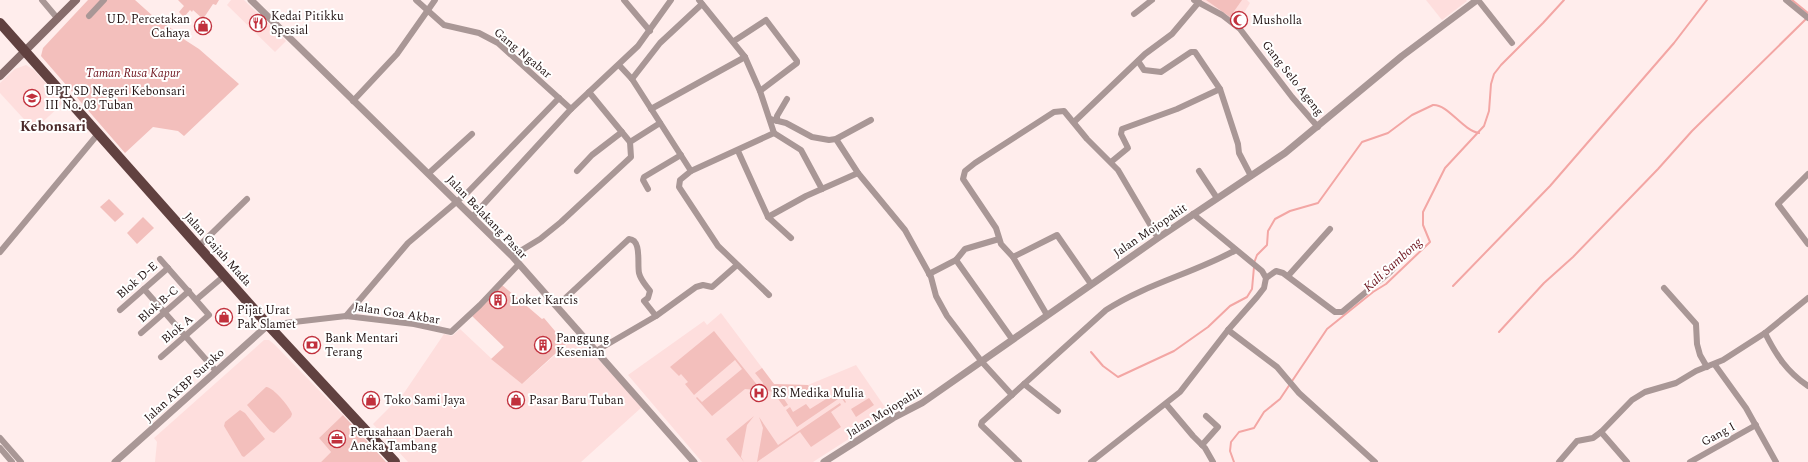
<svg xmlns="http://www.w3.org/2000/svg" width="1808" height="462" viewBox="0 0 1808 462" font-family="Spectral,serif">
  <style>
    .built { fill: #fededd }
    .green { fill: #f3bfbc }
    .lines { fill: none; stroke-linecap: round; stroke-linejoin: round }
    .stream { stroke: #f3a6a4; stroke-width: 2 }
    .minor { stroke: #a99796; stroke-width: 6 }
    .tertiary { stroke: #a99796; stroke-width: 7 }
    .secondary { stroke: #866c6b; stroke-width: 8 }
    .trunk { stroke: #614140; stroke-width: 10 }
    .labels { text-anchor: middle; stroke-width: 4; stroke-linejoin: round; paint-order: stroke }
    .poi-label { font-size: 12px; fill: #221313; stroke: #fff; text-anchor: start }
    .street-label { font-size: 12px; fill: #221313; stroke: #fff }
    .park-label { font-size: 12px; font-style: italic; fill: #6f161f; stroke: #fff }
    .water-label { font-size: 13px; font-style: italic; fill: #6c131c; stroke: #fff }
    .quarter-label { font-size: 14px; font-weight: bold; fill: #4b2a2a; stroke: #fff }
  </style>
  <rect width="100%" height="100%" fill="#ffedec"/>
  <!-- built -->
  <g class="built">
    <path d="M231,0H244L286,41L275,52L227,5Z"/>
    <path d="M1199,0H1247L1250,3L1242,16L1247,19L1242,28Z"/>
    <path d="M1426,0H1466L1467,1L1442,20Z"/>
    <path d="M26,65L34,70L63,103L34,130L0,93V83L15,69Z"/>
    <path d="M721,313L774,384L808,385L856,365L889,413L813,462H702L628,375L704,321L707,325Z"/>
    <path d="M460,329L493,360L522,384L577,336L642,407L581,462H408L373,424L404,393L444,334L452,336Z"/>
    <path d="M264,340H269L275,345L343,415L319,438L331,452L321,462H155L157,442L154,438Z"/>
  </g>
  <!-- green -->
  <g class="green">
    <path d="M88,0H135L154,17L161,20L185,40L199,49L239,84L184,136L178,131L153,127L125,153L41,56L43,48Z"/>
    <path d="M178,0H219L216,5L213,4L203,19L193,10L192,12L190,10L184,17L179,12L184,6Z"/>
    <path d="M1206,0H1242L1230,17Z"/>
    <path d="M109,199L124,214L115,222L100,207Z"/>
    <path d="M143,217L154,228L137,244L127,233Z"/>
    <path d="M502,285L542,319L544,318L566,344L522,384L491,359L504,347L472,316Z"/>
    <path d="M714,331L758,386V390L745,389L712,416L696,398L697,397L702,402L742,369L735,360L694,395L685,384L688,382L681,374L679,376L670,367Z"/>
    <path d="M762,368L774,384L808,385L810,388L798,396L792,387L781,394L788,405L784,407L773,392L762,390L763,383L755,373Z"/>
    <path d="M266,387C272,386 290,407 292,414L291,417L274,433L270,431L247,405Z"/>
    <path d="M839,391L846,402L845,403L841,397L797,427L786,410L790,407L793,412L806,404L810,409Z"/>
    <path d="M869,398L874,405L856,417L851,409Z"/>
    <path d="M840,403L841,405L831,412L841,427L811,447L800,432L757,462L763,428L759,417L778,445Z"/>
    <path d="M240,410L245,413L265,439L244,457L242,456L224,426L225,422Z"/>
    <path d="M343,415L386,462H321L331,452L319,438Z"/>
    <path d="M754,416L747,425L741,457L744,462L726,439Z"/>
  </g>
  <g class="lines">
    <!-- stream -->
    <g class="stream">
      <path d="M1792,0L1808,13"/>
      <path d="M1254,263L1257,255L1267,245L1268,231L1275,219L1290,211L1318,203L1362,142L1388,133L1412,115L1433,105C1448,104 1462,130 1479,133"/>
      <path d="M1453,286L1550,186L1674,43L1707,0"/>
      <path d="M1499,332L1544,283L1573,257L1658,169L1692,131L1806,19"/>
      <path d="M1091,352L1103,366L1118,377L1174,351L1208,327L1230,306L1247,297L1252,289L1254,267"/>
      <path d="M1234,462L1230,451L1231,442L1239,432L1254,428L1264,412L1280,399L1327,329L1373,292L1386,284L1430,242L1423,225V212L1445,168L1484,126L1489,111L1491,84L1494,74L1501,65L1543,23L1564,0"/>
    </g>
    <!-- minor -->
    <g class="minor">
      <path d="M42,0L58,19"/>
      <path d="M416,0L444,25L479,33L498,43L571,109"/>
      <path d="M624,0L650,31"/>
      <path d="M1194,0L1222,15L1240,29L1292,97L1318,127"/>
      <path d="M1478,0L1512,43"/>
      <path d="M1786,0L1808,18"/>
      <path d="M1134,14L1152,0"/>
      <path d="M89,16L104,0"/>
      <path d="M734,41L766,20L797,61V63L760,91"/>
      <path d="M1138,61L1144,70L1161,72L1191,52H1195L1220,89"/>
      <path d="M619,65L632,79L691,171L774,133L760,91L745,57L699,0"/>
      <path d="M632,79L660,43L702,4"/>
      <path d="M589,92L630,142"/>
      <path d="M353,101L397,54L435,0"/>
      <path d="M651,109L745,57"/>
      <path d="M770,119L786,123L812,137L829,140L836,139L871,120"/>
      <path d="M777,121V116L787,99"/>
      <path d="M1074,122L1145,54L1172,34L1199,2"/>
      <path d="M774,133L801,150L822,189"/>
      <path d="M836,139L858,173L905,230L931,277L936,296L947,316L982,362L1012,395"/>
      <path d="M738,151L768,217L806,196L858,173"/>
      <path d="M1111,162L1128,148L1121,134L1122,129L1177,109L1220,89L1238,144L1239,153L1251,176"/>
      <path d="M577,171L592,155L622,132"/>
      <path d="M691,171L680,180L679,187L718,246L769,295"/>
      <path d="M1199,171L1217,198"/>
      <path d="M429,173L472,134"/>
      <path d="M1808,174L1778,204L1808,244"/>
      <path d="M648,189L643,180L644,177L681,155"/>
      <path d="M473,216L571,109L638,46L671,0"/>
      <path d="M768,217L791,238"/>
      <path d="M198,247L247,199"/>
      <path d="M0,252L98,134"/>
      <path d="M512,256L540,239L561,222L631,157L630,142L660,123"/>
      <path d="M1013,257L1057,235L1091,284"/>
      <path d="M160,259L209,315L161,357"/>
      <path d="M956,260L965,249L999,239"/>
      <path d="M929,274L956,260L1012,339"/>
      <path d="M1288,276L1330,229"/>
      <path d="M1266,278L1276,271L1283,273L1335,312H1342L1390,272L1407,252"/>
      <path d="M1664,288L1696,324L1697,344L1700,355L1707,367"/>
      <path d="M144,289L216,371"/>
      <path d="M197,299L224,276"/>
      <path d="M557,306L629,239C642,240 637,263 639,273C641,281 646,285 650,291L648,298L644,301L656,316"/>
      <path d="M120,310L168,268"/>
      <path d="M1047,315L1013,257L1001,244L996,228L963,179L965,171L975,163L1054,112L1064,111L1087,139L1118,170L1158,238"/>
      <path d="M346,316L408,243L467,193L559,98"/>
      <path d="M268,325L346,316L414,324L451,332L480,305L519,264"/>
      <path d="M1228,330L1277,367L1299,393L1375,462"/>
      <path d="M141,333L189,291"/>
      <path d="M1765,333C1776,355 1787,372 1808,386"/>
      <path d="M596,351L656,316L696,287L703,285L712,287L737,265"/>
      <path d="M1715,365L1746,408L1776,462"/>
      <path d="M1024,384L1058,411"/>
      <path d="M1166,404L1193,436L1205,448L1213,462"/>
      <path d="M1601,432L1627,462"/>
      <path d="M0,438L21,462"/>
      <path d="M1202,445L1218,427L1206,416"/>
      <path d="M0,448L12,462"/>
      <path d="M1019,462L981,425L982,422L1106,310C1146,284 1194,273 1236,250"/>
      <path d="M1091,462L1180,392L1228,330L1257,297L1264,288L1266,278L1262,271L1193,214"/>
      <path d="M1559,462L1577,441L1593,438L1601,432L1632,400L1645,392L1676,383L1696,371L1723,360L1765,333L1808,298"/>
      <path d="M1690,462L1756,425"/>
    </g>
    <!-- tertiary -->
    <g class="tertiary">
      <path d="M251,0L512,256L694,462"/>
      <path d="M115,462L268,325"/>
      <path d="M824,462L893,418L922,403L1158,238L1285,153L1402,56L1477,0"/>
    </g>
    <!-- secondary -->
    <path class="secondary" d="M0,76L76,0"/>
    <!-- trunk -->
    <path class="trunk" d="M0,23L268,325L395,462"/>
  </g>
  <!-- icons -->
  <defs>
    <g id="mosque-ring" transform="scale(0.9)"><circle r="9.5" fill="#fff" stroke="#c1313d" stroke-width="1.5"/><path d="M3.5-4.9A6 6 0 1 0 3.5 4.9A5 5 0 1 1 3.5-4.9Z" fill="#c1313d"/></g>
    <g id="restaurant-ring" transform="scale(0.9)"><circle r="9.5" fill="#fff" stroke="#c1313d" stroke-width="1.5"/><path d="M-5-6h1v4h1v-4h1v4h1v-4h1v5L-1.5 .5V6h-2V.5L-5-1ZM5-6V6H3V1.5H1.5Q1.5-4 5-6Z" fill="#c1313d"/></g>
    <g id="shop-ring" transform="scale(0.9)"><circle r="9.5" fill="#fff" stroke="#c1313d" stroke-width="1.5"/><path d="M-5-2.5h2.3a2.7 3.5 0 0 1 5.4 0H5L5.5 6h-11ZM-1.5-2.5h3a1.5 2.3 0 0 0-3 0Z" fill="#c1313d"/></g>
    <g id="school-ring" transform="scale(0.9)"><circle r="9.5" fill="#fff" stroke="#c1313d" stroke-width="1.5"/><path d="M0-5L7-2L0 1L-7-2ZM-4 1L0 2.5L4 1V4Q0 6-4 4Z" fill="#c1313d"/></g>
    <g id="building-ring" transform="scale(0.9)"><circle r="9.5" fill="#fff" stroke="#c1313d" stroke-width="1.5"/><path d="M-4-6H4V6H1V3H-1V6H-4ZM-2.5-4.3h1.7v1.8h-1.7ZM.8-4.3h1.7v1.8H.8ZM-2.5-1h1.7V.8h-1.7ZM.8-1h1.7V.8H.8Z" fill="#c1313d"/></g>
    <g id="bank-ring" transform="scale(0.9)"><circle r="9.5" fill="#fff" stroke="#c1313d" stroke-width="1.5"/><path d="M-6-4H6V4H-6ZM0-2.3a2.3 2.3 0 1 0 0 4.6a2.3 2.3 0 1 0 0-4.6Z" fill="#c1313d"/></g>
    <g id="hospital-ring" transform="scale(0.9)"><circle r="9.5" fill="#fff" stroke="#c1313d" stroke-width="1.5"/><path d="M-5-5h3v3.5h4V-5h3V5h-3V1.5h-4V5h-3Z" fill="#c1313d"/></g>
    <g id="office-ring" transform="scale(0.9)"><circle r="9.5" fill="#fff" stroke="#c1313d" stroke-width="1.5"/><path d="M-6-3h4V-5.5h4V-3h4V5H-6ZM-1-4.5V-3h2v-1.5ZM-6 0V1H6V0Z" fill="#c1313d"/></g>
  </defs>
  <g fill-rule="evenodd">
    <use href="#mosque-ring" x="1239" y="20"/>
    <use href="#restaurant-ring" x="258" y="23"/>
    <use href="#shop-ring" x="203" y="26"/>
    <use href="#school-ring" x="32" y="98"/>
    <use href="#building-ring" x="498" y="300"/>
    <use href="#shop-ring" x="224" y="317"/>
    <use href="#bank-ring" x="312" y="345"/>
    <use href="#building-ring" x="543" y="345"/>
    <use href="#hospital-ring" x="759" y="393"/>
    <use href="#shop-ring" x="371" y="400"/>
    <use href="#shop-ring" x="516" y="400"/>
    <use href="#office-ring" x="337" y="439"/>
  </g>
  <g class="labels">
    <!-- poi labels -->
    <g class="poi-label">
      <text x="271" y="20">Kedai Pitikku<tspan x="271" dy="14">Spesial</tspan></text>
      <text x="190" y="23" text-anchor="end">UD. Percetakan<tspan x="190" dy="14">Cahaya</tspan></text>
      <text x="1252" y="24">Musholla</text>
      <text x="45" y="95">UPT SD Negeri Kebonsari<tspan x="45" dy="14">III No. 03 Tuban</tspan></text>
      <text x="511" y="304">Loket Karcis</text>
      <text x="237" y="314">Pijat Urat<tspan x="237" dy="14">Pak Slamet</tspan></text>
      <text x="325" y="342">Bank Mentari<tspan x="325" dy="14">Terang</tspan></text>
      <text x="556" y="342">Panggung<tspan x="556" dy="14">Kesenian</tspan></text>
      <text x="772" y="397">RS Medika Mulia</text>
      <text x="384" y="404">Toko Sami Jaya</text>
      <text x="529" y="404">Pasar Baru Tuban</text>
      <text x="350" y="436">Perusahaan Daerah<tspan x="350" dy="14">Aneka Tambang</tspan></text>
    </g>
    <!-- street labels -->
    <g class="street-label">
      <text transform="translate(523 53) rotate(40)" y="4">Gang Ngabar</text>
      <text transform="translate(1293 78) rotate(52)" y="4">Gang Selo Ageng</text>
      <text transform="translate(487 217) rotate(46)" y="4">Jalan Belakang Pasar</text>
      <text transform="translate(1150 230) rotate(-34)" y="4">Jalan Mojopahit</text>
      <text transform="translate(218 249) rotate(48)" y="4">Jalan Gajah Mada</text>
      <text transform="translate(137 280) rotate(-41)" y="4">Blok D-E</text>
      <text transform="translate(158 304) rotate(-41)" y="4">Blok B-C</text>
      <text transform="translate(397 313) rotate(9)" y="4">Jalan Goa Akbar</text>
      <text transform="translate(177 329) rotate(-40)" y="4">Blok A</text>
      <text transform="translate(184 385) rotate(-42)" y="4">Jalan AKBP Suroko</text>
      <text transform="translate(884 412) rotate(-31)" y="4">Jalan Mojopahit</text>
      <text transform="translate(1718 434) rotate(-29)" y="4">Gang I</text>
    </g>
    <!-- park labels -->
    <g class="park-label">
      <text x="133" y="77">Taman Rusa Kapur</text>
    </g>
    <!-- water labels -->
    <g class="water-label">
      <text transform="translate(1392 264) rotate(-42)" y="5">Kali Sambong</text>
    </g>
    <!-- quarter labels -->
    <g class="quarter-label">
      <text x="53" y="131">Kebonsari</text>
    </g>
  </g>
</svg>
